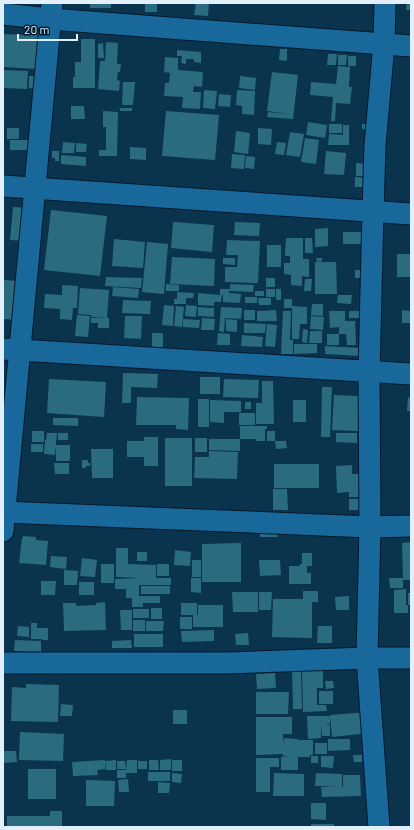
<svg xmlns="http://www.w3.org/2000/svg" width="414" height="830" viewBox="0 0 414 830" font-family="Barlow,sans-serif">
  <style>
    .building { fill: #2b6b80 }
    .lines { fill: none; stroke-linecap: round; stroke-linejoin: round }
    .street-casing { stroke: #031a2a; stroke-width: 23 }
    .street { stroke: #19689b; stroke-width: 21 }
  </style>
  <rect width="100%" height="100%" fill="#0a334e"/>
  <!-- building -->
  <g class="building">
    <rect x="90" y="3" width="21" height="5"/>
    <rect x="145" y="3" width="12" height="9"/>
    <path d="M196,3H209L208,16L194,15Z"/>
    <path d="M407,3H411V10H406Z"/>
    <path d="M28,28L41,29L39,69L3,67V34L27,35Z"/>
    <path d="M81,39H95V88H73V77H75V62H81Z"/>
    <path d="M106,42L118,43L117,64H121L120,72H118L117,80L120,81L119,91L98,89L100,61H105Z"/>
    <path d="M103,43L104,58H98V44Z"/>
    <path d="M280,49H287V61L279,60Z"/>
    <path d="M177,50L201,52V63L194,62V59H186V64L181,63L182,56H177Z"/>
    <path d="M328,54H337L336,65H327Z"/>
    <path d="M338,55H347L346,65H338Z"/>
    <rect x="348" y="56" width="8" height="10"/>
    <path d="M165,57L178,58V70L203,72L202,87L194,86L193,92H201L200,109L182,108L183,97L164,96L165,83H169L170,73L164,72Z"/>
    <path d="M338,66L350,67L349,87H352L350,104L336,103L335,121H331L333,97L310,95L311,82L336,84Z"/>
    <path d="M3,70L28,71L27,89L3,88Z"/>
    <path d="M272,72L298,75L293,119L267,117L268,112L291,114L267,111Z"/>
    <path d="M29,76H39L38,89L29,88Z"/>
    <path d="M240,76L256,78L255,90L239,88Z"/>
    <path d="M123,82H135L133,105H122Z"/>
    <path d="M204,90L217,91L215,109L203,108Z"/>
    <path d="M237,90L255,91L254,115L242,114V106L236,105Z"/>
    <path d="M219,94L231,95L230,107L218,106Z"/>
    <path d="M71,106H84L85,119H71Z"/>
    <rect x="120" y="108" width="12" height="3"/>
    <path d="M103,111L118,112L117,156H99V150H106V127H103Z"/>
    <path d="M166,111L219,115L215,160L162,156Z"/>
    <path d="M308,122L327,125L325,138L306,135Z"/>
    <rect x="329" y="124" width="13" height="9"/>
    <path d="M362,124H372V130L362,129Z"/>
    <path d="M343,125H349V145H328L329,134L343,135Z"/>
    <rect x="7" y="128" width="12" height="11"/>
    <path d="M258,128L272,129L271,145L258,144Z"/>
    <path d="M236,131L250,133L248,154L234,152Z"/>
    <path d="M290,132L304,134L300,157L286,155Z"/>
    <path d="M305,138L319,140L316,164L301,162Z"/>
    <path d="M10,140H33L30,150H10Z"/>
    <path d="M63,142L75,143L74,153H62Z"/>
    <path d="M277,142L286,143L284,155L275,154Z"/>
    <path d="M76,143L87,144L86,152H76Z"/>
    <path d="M130,147L146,148V160L130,159Z"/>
    <path d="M52,151H59V161H55V158H52Z"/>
    <path d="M326,151L346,153L344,175L324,174Z"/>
    <path d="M232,154L245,155L244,169L231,168Z"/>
    <path d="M61,155L86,157V166L61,164Z"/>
    <path d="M246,156L255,157L254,169L245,168Z"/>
    <path d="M356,163L369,164L368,176H356Z"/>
    <path d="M355,177L369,178V187H355Z"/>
    <path d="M13,207L29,208L25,241L10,240Z"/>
    <path d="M51,210L107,216L100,276L44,270Z"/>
    <path d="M173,222L214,225L212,252L171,248Z"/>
    <path d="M235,222L260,223L259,236L234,235Z"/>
    <path d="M328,228V246L315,247V229Z"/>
    <rect x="343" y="232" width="23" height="12"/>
    <path d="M286,238H303V259H309V277L302,276V286L291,285V275L284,274V263H290V256H285Z"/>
    <path d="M305,238H312L313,253H305Z"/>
    <path d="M114,239L145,242L143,268L112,266Z"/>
    <path d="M227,240L260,241L258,283L225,282V267H237L238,255H226Z"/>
    <path d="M147,242L168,244L164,294L142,292Z"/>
    <rect x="267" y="245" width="14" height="22"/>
    <path d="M397,254H411V297H410V277H397Z"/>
    <path d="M172,257L215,259L214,286L170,284Z"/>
    <path d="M223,258H235V265L223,264Z"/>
    <path d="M316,258H322V261L317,262Z"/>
    <path d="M315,262H336L337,294H315Z"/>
    <path d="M355,270H366L365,278H355Z"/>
    <path d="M106,277L142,278L141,288L105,286Z"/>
    <rect x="266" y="278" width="9" height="9"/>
    <path d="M305,279H312L311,291H304Z"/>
    <path d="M3,280L20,281L17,320L3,319Z"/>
    <path d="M166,284L179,285V291H166Z"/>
    <path d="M230,284L254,285L253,292L230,291Z"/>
    <path d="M62,285L78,286L77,308H73L72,320L60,319V309L44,308L45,294L62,295Z"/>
    <path d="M113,287L139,289L138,298L112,296Z"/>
    <path d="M80,288L109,290L107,318L91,317V315L78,314Z"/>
    <path d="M220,289H230L229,293L241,294L240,303L223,302V295L222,294L221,302H214V306L198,305V293L220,295Z"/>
    <rect x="266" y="289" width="9" height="8"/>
    <rect x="276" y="289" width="5" height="11"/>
    <rect x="255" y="291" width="9" height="5"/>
    <path d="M177,292L194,293L193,298H186V304H174V299H177Z"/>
    <path d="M338,295H352L351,304L337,303Z"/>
    <rect x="245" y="297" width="12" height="6"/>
    <path d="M258,298H271V305H259Z"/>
    <rect x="284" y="299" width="8" height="9"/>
    <path d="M123,300L151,301L150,314L122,313Z"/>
    <path d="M312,304H323V316L311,315Z"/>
    <path d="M164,305L174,306L173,326L162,325Z"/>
    <path d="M186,305L197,306L196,317L185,316Z"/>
    <path d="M176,306L184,307L182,327L174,326Z"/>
    <path d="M292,306L307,307V324H300L299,339H292Z"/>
    <path d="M198,307L214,308V317L198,316Z"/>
    <path d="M221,307L242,308L241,319L225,318L224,332L219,331Z"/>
    <rect x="244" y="310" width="11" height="10"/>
    <path d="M276,310L277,321H257V311Z"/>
    <path d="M402,310L411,311L410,323H402Z"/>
    <path d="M283,311H291L290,340H293V354H281Z"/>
    <path d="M329,311H345V321H355L356,345H347L346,334H339V327L330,328Z"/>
    <rect x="349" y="311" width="11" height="7"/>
    <path d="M77,315L90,316L88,337L75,336Z"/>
    <path d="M125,316H142L141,339L124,338Z"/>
    <path d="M311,316L324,317L323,330L310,329Z"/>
    <path d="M91,318H109V328H98V323H91Z"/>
    <path d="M202,318L215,319L214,330H201Z"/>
    <path d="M183,319L200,320L199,328L183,327Z"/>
    <path d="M226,319L237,320V332L226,331Z"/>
    <path d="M244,323L266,324L265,333H244Z"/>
    <path d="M267,324L277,325L275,347L265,346Z"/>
    <path d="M303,329L308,330L307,343L302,342Z"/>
    <path d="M310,331H322V343H309Z"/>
    <rect x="152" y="333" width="11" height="14"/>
    <path d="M218,333L230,334V345H217Z"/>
    <rect x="327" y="334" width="12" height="11"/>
    <path d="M242,335L263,337L262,347L241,346Z"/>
    <path d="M294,344H317V353L294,354Z"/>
    <path d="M325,346L360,348V356L325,354Z"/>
    <path d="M123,373L158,374L157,388L131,387V403H122Z"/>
    <rect x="200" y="377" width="20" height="17"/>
    <path d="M49,379L106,382L104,417L47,413Z"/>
    <path d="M224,379L259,380L258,398L223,397Z"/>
    <path d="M262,381H273L274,424H256V403H262Z"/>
    <path d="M322,387H332L330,437H321Z"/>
    <path d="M334,395L360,396L358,431L332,430Z"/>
    <path d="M137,397L189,398L188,430L176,429V425H136Z"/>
    <path d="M408,397L411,398V411H407Z"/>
    <rect x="198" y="399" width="11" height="28"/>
    <path d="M210,400L241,401V412H224V423L210,422Z"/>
    <rect x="293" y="400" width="13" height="22"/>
    <rect x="245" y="402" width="6" height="7"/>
    <rect x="239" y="413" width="16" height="12"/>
    <path d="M53,418H78V426L53,425Z"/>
    <rect x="240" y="426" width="16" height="13"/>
    <path d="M256,426H267V429H265V441H256Z"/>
    <rect x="32" y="431" width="12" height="11"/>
    <rect x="267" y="431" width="8" height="10"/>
    <path d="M47,433H57L55,455L44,454L45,440H46Z"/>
    <rect x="58" y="433" width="10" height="7"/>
    <path d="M336,433H357V443L336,442Z"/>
    <path d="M144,437H158V466H144V457H127V441H144Z"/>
    <rect x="165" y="438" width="27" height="48"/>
    <rect x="195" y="438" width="12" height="14"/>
    <path d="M209,439H240V451L209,450Z"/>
    <path d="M275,441H286L287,448L276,449Z"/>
    <rect x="31" y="444" width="12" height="8"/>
    <rect x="56" y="445" width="14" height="16"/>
    <path d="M91,449H113V478H92Z"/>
    <path d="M209,451L238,452L237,479L194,478L195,457H209Z"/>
    <path d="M82,460H88V463H90V466H86V468H82Z"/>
    <path d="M54,463H69V474H55Z"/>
    <rect x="274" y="464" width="45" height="24"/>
    <path d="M352,465V474H363V492H359V497H349V492L337,493L336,466Z"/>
    <path d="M273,489H287L288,510H273Z"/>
    <rect x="349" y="499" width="12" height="11"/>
    <rect x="260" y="527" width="18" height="10"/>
    <path d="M23,536L36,537V540L48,541L46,565L19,563L22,538H23Z"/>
    <path d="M411,542V580H403L402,543Z"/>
    <path d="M241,543V582H202V544Z"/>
    <path d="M116,548H128V564L156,565V578H171V585H139V596H160V603H143V607H132V598H126V589H115V579L140,578L116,577Z"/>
    <path d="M175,550L191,552L190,566L174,565Z"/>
    <rect x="137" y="552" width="10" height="9"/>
    <path d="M302,553H312V566H307V573H311V584H289V566H300V564H302Z"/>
    <path d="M51,556L67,557L66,569L50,567Z"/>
    <path d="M82,558L97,560L95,577L80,576Z"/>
    <rect x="192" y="560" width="9" height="17"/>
    <path d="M259,560H280L281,575L260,576Z"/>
    <rect x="101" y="564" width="13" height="19"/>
    <rect x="157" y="564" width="12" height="12"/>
    <path d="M64,570L78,571L77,585H64Z"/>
    <path d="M191,578H201V593L191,592Z"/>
    <path d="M389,578H403V588H390Z"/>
    <path d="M41,581H56L55,595H41Z"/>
    <rect x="79" y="582" width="15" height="13"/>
    <rect x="141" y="586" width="29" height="8"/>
    <path d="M406,589V605H408V613H394V590Z"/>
    <path d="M303,591H318V602H312V638L272,637L273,599H303Z"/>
    <path d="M232,592H258V612H233Z"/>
    <path d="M259,592H272L271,610H259Z"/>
    <path d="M408,593H411V612H410V605H408Z"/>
    <path d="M349,596V610H336L335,597Z"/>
    <path d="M105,602L106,630L64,631L63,603H76V606L96,605V603Z"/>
    <path d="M181,603H197V615H198V605H223V627H193V615H181Z"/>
    <rect x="151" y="608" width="11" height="11"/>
    <rect x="133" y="609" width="16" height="9"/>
    <path d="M120,610H132V630H121Z"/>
    <rect x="180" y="617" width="12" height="12"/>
    <rect x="133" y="620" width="12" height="11"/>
    <path d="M146,621H164L163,631H146Z"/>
    <path d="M31,623H37V628H48V640H42V639H31Z"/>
    <path d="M18,626L29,627V637L17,636Z"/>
    <path d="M318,626H332V643H317Z"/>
    <path d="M214,630V641L182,642L181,631Z"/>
    <path d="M248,633L249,645H236L235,634Z"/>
    <rect x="134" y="634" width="29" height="13"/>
    <path d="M15,640L41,641V652L14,651Z"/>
    <path d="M131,640L132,648H112V641Z"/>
    <path d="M302,669H323V688H317V705H326L327,711L303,712Z"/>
    <path d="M292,670H301L302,709H293Z"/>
    <path d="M275,673L276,688L257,689L256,674Z"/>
    <path d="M325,681H333L334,688L326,689Z"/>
    <path d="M26,684L59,685L58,722L11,721L12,687L26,688Z"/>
    <rect x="319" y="691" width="14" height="13"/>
    <path d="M256,692H289L288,714H256Z"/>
    <path d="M61,704L73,705L72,716H60Z"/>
    <rect x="173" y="710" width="14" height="14"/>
    <path d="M369,712L370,733L332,737L330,715Z"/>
    <path d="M307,716H330V724L324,725H330V736H322L321,724V738L308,739Z"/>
    <path d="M256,717H292V734H283V744L284,738L298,739V740H313V755H310V757H298V770H281V757L290,756H283V754L256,755Z"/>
    <path d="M20,732L64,734L63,761L19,760Z"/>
    <path d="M328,739H350V750L328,751Z"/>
    <rect x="315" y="743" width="12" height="11"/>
    <path d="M3,751H16L17,762L3,763Z"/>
    <path d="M353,755H362V762H354Z"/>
    <rect x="311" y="756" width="7" height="7"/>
    <path d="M321,756H334L333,768L321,767Z"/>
    <path d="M256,758H279V767H270V792H256Z"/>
    <path d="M171,759V770H160V760Z"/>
    <path d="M105,760V769L97,770L98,775L73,776L72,762Z"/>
    <path d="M116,760V770H106L105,761Z"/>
    <path d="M127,760H137V773H126V778H117V770H126Z"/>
    <path d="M149,760H158L159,770H149Z"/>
    <rect x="172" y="760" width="10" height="11"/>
    <path d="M117,761H125L126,769H117Z"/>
    <rect x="138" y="761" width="9" height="8"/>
    <rect x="28" y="769" width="28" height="30"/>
    <rect x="148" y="772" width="22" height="9"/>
    <path d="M172,773L182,774L181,783L172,782Z"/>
    <path d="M274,773L304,774V796H273Z"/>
    <path d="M316,773L342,774V787H343V775H360L361,796L322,797L321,787L336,786H315Z"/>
    <path d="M128,779L129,792H119L118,780Z"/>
    <path d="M86,780L115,781L114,806H86Z"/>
    <path d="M158,782L170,783L169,793H158Z"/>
    <path d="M311,803H326V820L311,819Z"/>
    <path d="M50,811H62V827H7V816H50Z"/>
    <rect x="311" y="824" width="12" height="3"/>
    <rect x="323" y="824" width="11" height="3"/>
  </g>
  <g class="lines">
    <!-- street casing -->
    <g class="street-casing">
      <g id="street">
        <path d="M3,14L50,19L411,46"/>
        <path d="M3,186L411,214"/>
        <path d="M3,349L411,374"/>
        <path d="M3,512L370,527L411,526"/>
        <path d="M3,531L52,3"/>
        <path d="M3,663H227L367,658H411"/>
        <path d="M379,827L367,658L370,527L369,372L373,211L375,145L384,44L385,3"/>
      </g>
    </g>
    <!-- street -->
    <use href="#street" class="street"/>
  </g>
  <!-- border -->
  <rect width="414" height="830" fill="none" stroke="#e2f0fc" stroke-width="8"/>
  <!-- scale -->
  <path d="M18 34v6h59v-6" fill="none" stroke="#e2f0fc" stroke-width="2"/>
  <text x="24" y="34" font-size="12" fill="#e2f0fc" stroke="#001a2f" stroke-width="3" paint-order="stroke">20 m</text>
</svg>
